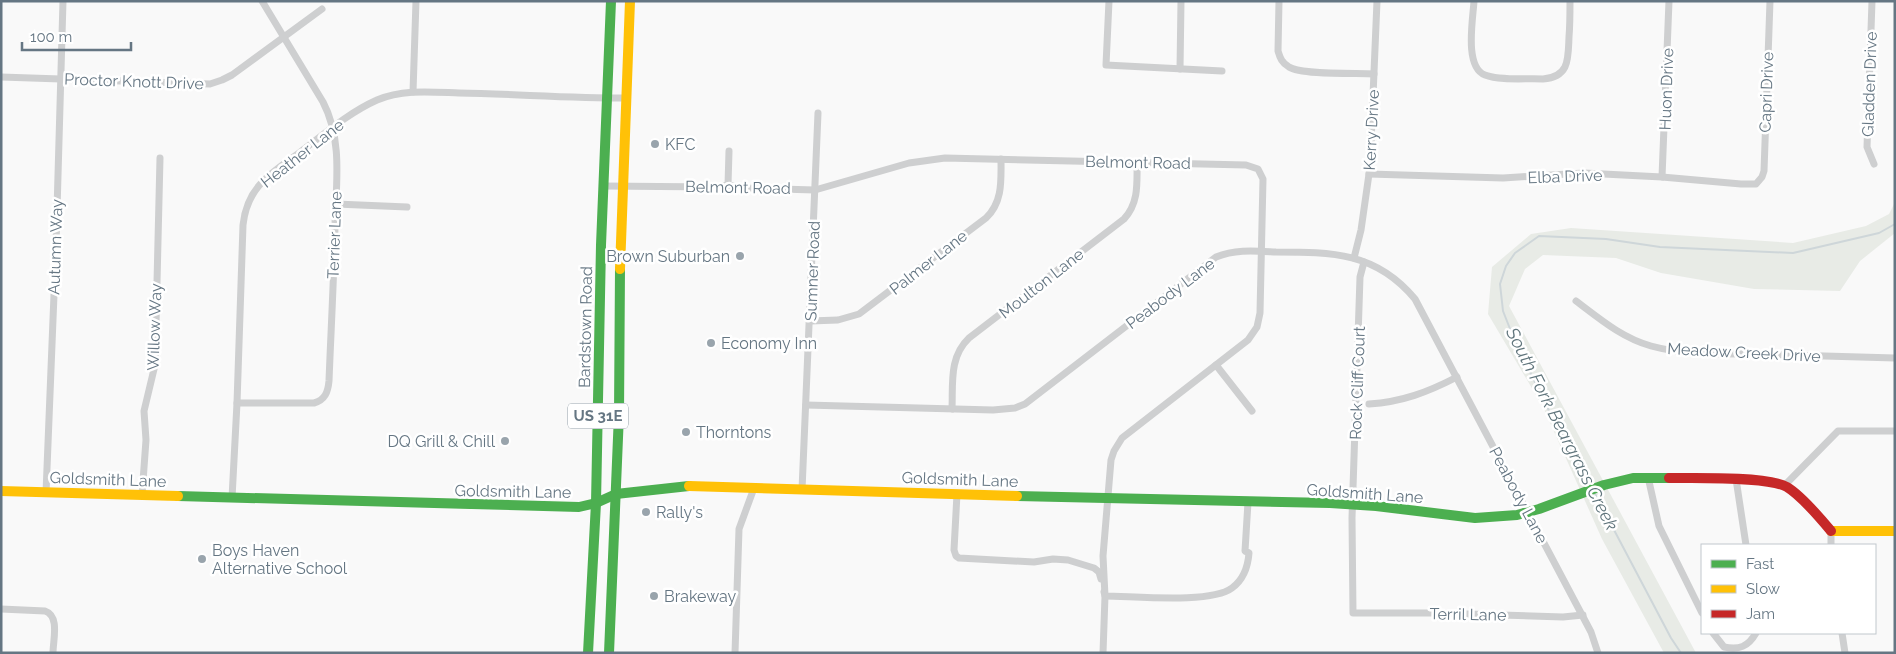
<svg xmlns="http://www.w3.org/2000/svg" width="1896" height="654" viewBox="0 0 1896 654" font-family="Raleway,sans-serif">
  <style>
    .green { fill: #e8ebe6 }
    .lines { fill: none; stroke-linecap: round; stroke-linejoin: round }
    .stream { stroke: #ced6d9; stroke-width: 2 }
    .street { stroke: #cecfd0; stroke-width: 7 }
    .fast { stroke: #4caf50; stroke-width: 10 }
    .slow { stroke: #ffc107; stroke-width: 10 }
    .jam { stroke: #c62828; stroke-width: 10 }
    .poi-dot { fill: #99a4ac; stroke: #fff; stroke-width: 2 }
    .labels { text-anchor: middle; stroke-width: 5; stroke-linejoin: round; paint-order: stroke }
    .shield { fill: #fff; stroke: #939fa8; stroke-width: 1 }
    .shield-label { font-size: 15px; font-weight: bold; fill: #657683 }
    .street-label { font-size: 16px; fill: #657683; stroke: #fff }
    .poi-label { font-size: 16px; fill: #657683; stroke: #fff; text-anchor: start }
    .water-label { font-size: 18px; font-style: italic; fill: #60757c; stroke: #fff }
  </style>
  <rect width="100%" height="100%" fill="#f9f9f9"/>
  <!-- green -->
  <path class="green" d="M1895,202V233L1860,261L1840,291L1754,289L1661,273L1616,258L1543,255L1525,269L1509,306L1696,653H1664L1602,539L1543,407L1488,314L1492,267L1531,234L1571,228L1793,243L1866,226L1889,214Z"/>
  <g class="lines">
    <!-- stream -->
    <g class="stream">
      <path d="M1590,486L1546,405L1514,339L1503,311L1500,284L1506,266L1515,253L1539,236L1606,239L1660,247L1793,253L1879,233L1895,224"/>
      <path d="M1594,492L1671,638L1681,653"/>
    </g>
    <!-- street -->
    <g class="street">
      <path d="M1109,1L1106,65L1222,71"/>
      <path d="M1279,1L1278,51C1280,58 1282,63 1289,67C1301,75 1356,73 1374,74"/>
      <path d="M1474,1C1473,19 1464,67 1485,75C1500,81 1527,78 1543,79C1570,77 1568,58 1569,37C1570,25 1570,13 1570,1"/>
      <path d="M1872,1L1867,147L1874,164"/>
      <path d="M1180,69L1181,1"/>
      <path d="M1,77L210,84L222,80L232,75L322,9"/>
      <path d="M413,92L416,1"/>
      <path d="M1369,174L1503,178L1584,173L1662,177L1741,184H1756L1762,177L1764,171L1770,1"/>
      <path d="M1662,177L1669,1"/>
      <path d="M728,185L729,151"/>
      <path d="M603,186L715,187L728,185L744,188L815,190L909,163L945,158L1246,165L1258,169L1263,179L1260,313L1257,327L1248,340L1122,438L1114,451L1111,460L1103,556L1105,596L1103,653"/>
      <path d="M336,204L407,207"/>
      <path d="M1354,258L1361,230L1370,167L1377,1"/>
      <path d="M1364,262L1360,277L1352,518L1353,613H1434L1563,617L1583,615"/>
      <path d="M1576,301C1600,319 1622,338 1651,346C1684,355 1720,354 1754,354C1801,355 1848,357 1895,358"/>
      <path d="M810,321L838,320L859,314L986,218C1003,202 1001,180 1001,159"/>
      <path d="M1216,365L1252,411"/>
      <path d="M237,403H314C325,400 328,392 329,381C331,329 334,277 335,225C336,184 343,140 323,102L262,1"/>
      <path d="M1369,404C1402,402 1428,392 1457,377"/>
      <path d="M806,405L993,410L1015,408L1025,404L1216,257C1236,249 1255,251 1276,252C1332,252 1376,252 1415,299L1591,632L1598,653"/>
      <path d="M952,409C953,383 949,357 969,338L1124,219C1139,203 1137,183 1137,162"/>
      <path d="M1648,477L1659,526L1702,613"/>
      <path d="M1736,479L1746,545"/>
      <path d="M1784,486L1838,431H1895"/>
      <path d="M802,490L818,113"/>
      <path d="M46,493L56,245L63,1"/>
      <path d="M957,494L954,550L956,556L959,558L1034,562L1053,559L1068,560L1094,568L1099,572L1101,579"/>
      <path d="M142,495L146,440L144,411L155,365L160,158"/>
      <path d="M232,498L237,403L243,225C247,187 270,174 299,153C323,135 348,113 377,100C403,89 431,92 459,93C514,94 570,98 625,98"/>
      <path d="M1831,545V531"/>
      <path d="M1104,592L1105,596C1133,596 1211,604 1232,588C1243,580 1248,566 1249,553L1245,551L1248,502"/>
      <path d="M1,609L45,611C60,616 53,640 53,653"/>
      <path d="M1713,633L1724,647C1739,650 1748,647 1756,633"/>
      <path d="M1842,633L1845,653"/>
      <path d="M735,653L739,529L754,488"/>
    </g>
    <!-- fast -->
    <g class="fast">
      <path d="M178,496L579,507L596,503L616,494L689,486"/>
      <path d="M1017,496L1330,503L1376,506L1475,518L1517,515L1539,509L1604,485L1633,478H1669"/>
      <path d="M588,653L596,503L601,245L611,1"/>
      <path d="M609,653L619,414L620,269"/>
    </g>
    <!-- slow -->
    <g class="slow">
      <path d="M620,269L630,1"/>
      <path d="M689,486L1017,496"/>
      <path d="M1,491L178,496"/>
      <path d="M1831,531H1895"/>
    </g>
    <!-- jam -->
    <path class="jam" d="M1669,478C1694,478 1768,476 1787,487C1800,495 1821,519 1831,531"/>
  </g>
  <!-- markers -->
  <g class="poi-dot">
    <circle cx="655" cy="144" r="5"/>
    <circle cx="740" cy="256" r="5"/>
    <circle cx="711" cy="343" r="5"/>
    <circle cx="686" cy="432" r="5"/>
    <circle cx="505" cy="441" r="5"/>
    <circle cx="646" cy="512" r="5"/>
    <circle cx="202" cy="559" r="5"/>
    <circle cx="654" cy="596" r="5"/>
  </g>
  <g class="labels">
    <!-- shield labels -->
    <rect class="shield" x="568" y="403.5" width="60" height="25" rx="4"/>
    <g class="shield-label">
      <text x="598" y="421">US 31E</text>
    </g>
    <!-- street labels -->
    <g class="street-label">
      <text transform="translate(134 81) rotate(2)" y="6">Proctor Knott Drive</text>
      <text transform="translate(1869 84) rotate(-88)" y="6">Gladden Drive</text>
      <text transform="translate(1666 89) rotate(-88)" y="6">Huon Drive</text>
      <text transform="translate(1766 92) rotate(-88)" y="6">Capri Drive</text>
      <text transform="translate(1371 130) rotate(-87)" y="6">Kerry Drive</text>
      <text transform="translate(302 153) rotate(-38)" y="6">Heather Lane</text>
      <text transform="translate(1138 162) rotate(1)" y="6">Belmont Road</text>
      <text transform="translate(1565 176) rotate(-2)" y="6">Elba Drive</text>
      <text transform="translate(738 187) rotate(1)" y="6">Belmont Road</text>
      <text transform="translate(334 235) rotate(-88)" y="6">Terrier Lane</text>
      <text transform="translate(55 247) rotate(-88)" y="6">Autumn Way</text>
      <text transform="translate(928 262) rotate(-38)" y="6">Palmer Lane</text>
      <text transform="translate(812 271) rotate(-88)" y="6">Sumner Road</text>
      <text transform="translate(1041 283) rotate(-38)" y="6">Moulton Lane</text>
      <text transform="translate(1170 293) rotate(-37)" y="6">Peabody Lane</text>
      <text transform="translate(154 327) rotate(-88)" y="6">Willow Way</text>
      <text transform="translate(585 327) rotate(-89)" y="6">Bardstown Road</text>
      <text transform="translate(1744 352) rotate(3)" y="6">Meadow Creek Drive</text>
      <text transform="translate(1357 383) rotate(-88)" y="6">Rock Cliff Court</text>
      <text transform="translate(108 479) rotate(2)" y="6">Goldsmith Lane</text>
      <text transform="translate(960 479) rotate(2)" y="6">Goldsmith Lane</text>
      <text transform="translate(513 491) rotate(1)" y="6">Goldsmith Lane</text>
      <text transform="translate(1365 493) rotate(4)" y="6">Goldsmith Lane</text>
      <text transform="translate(1519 495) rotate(62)" y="6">Peabody Lane</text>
      <text transform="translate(1468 614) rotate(1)" y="6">Terril Lane</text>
    </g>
    <!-- poi labels -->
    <g class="poi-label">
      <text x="665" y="150">KFC</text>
      <text x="730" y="262" text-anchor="end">Brown Suburban</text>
      <text x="721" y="349">Economy Inn</text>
      <text x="696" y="438">Thorntons</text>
      <text x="495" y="447" text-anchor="end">DQ Grill &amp; Chill</text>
      <text x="656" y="518">Rally's</text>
      <text x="212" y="556">Boys Haven<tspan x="212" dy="18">Alternative School</tspan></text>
      <text x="664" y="602">Brakeway</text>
    </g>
    <!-- water labels -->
    <g class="water-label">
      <text transform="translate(1562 429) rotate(63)" y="6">South Fork Beargrass Creek</text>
    </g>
  </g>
  <!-- border -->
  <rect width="1896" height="654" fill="none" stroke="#657683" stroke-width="5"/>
  <!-- legend -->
  <rect x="1701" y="544" width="175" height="90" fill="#ffffff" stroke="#c1c8cd"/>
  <rect x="1711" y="560" width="25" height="8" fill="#4caf50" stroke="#c1c8cd"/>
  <text x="1746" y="569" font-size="15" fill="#657683">Fast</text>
  <rect x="1711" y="585" width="25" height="8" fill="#ffc107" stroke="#c1c8cd"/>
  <text x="1746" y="594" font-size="15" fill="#657683">Slow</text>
  <rect x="1711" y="610" width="25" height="8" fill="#c62828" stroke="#c1c8cd"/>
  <text x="1746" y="619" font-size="15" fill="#657683">Jam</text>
  <!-- scale -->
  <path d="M22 42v8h109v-8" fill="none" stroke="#657683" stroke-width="2.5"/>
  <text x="30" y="42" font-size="15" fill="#657683" stroke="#ffffff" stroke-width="4" paint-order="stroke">100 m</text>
</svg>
